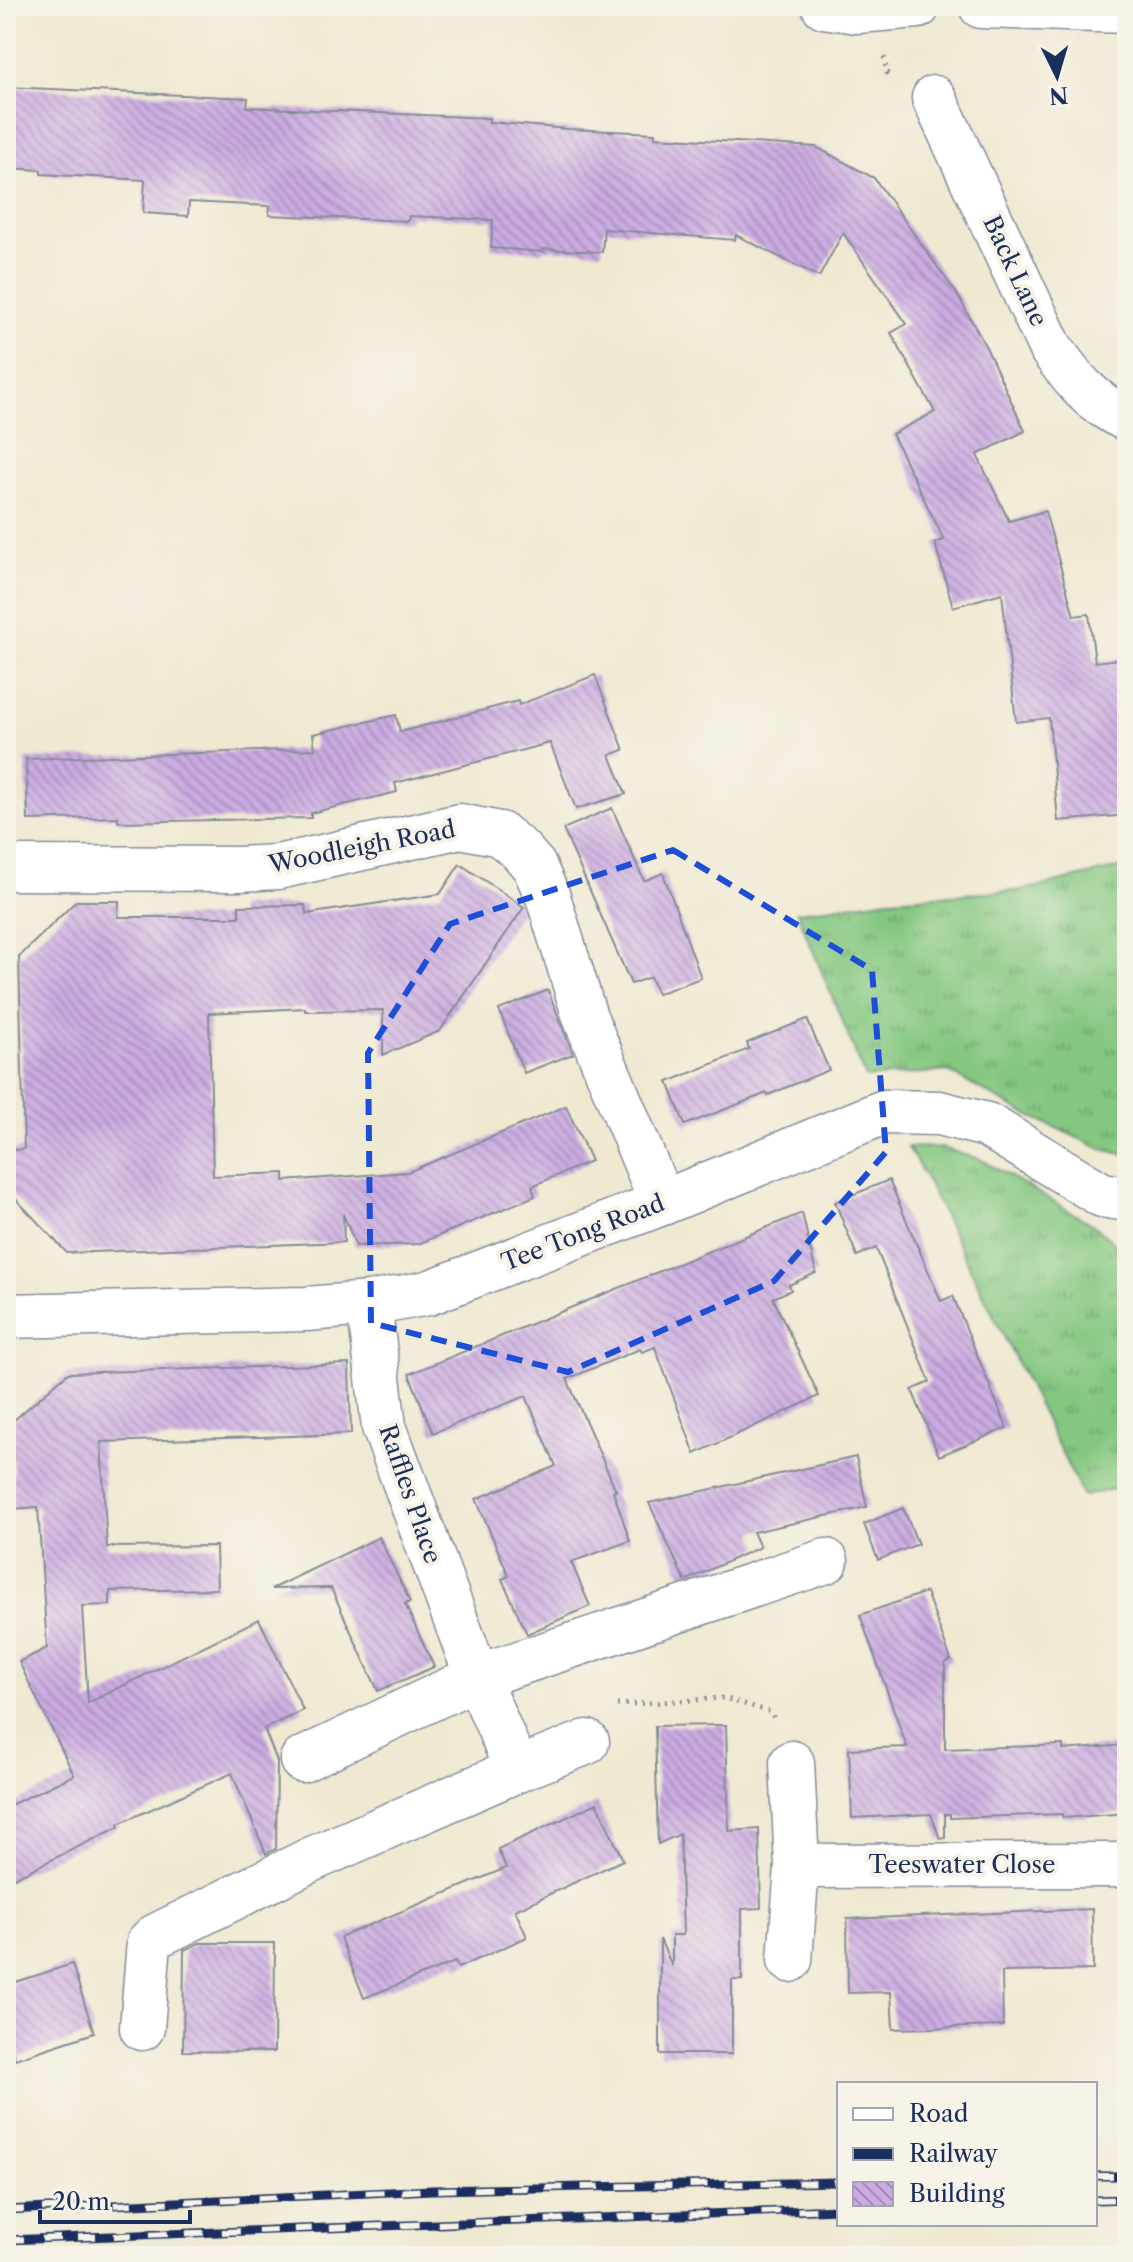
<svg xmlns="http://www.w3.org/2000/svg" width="1133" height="2262" viewBox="0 0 1133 2262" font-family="'Libre Caslon Text',serif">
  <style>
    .grass { fill: url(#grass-tufts); stroke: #507b6f; stroke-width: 2 }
    .building { fill: url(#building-back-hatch) }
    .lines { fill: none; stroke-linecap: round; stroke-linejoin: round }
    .minor-casing { stroke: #858c98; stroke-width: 47 }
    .major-casing { stroke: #858c98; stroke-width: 47 }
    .path { stroke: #858c98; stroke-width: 5; stroke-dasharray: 2 6; stroke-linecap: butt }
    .minor { stroke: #fff; stroke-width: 44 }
    .major { stroke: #fff; stroke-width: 44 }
    .rail-casing { stroke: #1b2f5e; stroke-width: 9 }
    .rail { stroke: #f7f3e8; stroke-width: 6; stroke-dasharray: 18; stroke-linecap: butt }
    .marked { fill: none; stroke: #1d4ed8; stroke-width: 6; stroke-dasharray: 16 10; stroke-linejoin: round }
    .labels { text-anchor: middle; stroke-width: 8; stroke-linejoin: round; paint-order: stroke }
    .street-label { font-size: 24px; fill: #1b2f5e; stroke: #f7f3e8 }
  </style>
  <defs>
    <pattern id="grass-tufts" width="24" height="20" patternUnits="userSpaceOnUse" patternTransform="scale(2)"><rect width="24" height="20" fill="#84c780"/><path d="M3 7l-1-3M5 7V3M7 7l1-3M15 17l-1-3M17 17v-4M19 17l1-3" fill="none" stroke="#6ba26c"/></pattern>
    <pattern id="building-back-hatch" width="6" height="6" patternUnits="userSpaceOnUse" patternTransform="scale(2)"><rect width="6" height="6" fill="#cbabe1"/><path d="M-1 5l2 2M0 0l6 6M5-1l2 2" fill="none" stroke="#a48cba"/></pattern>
  </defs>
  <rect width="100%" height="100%" fill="#f7f3e8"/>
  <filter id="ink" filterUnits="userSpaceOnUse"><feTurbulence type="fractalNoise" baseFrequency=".0125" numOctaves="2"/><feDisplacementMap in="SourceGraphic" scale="16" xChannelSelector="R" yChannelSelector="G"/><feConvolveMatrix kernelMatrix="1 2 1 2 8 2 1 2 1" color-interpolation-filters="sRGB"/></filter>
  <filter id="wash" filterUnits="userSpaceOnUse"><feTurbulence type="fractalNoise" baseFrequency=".006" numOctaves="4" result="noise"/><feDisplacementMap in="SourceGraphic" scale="32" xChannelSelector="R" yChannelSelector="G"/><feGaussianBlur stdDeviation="1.8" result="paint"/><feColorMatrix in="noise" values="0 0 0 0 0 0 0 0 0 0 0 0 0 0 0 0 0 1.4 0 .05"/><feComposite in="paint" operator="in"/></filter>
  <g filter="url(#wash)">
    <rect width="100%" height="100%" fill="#efe9d2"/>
    <!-- grass -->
    <g class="grass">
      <path d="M1127,866V1155L1102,1149L1024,1113L947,1071L866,1078L797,912L890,899L1024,890Z"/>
      <path d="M908,1147L942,1148L980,1159L1095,1226L1127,1255V1486L1083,1496L925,1177Z"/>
    </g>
    <g id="blocks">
      <!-- building -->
      <g class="building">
        <path d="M6,87L248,98L247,107L489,118V122L568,129L655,133V137L816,147L874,178L957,294L986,347L1025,431L977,455L1009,521L1045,511L1074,616L1089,614L1095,662L1127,658V815L1058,821L1049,718L1016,722L1002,593L953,607L935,543L944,540L892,434L935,412L891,333L907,324L843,233L819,277L736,235L735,240L604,229L602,252L543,249V252L491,248L493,220L409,216L408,221L269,215L270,206L189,202L188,216L143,213L145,180L41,174V170L6,168Z"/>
        <path d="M595,675L624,750L610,755L626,794L576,809L550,743L395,783L397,792L311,813V818L118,822V817L28,820L26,759L315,749L313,734L396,715L400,732L518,701L519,705Z"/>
        <path d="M612,808L644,881L663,873L701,978L657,994L650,977L631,984L563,829Z"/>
        <path d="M460,864L524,907L440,1031L383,1055V1010L305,1011V1008L209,1013L213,1176L284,1173V1181L408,1172L566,1106L591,1161L532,1186L535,1196L418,1244L356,1246L343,1214L344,1242L67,1253L11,1194V1150L24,1149L19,957L76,901H119L118,917H239V906L305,905L306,914L440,894Z"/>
        <path d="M548,990L573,1054L524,1073L499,1010Z"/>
        <path d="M807,1019L829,1070L768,1095L767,1093L685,1125L668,1082L749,1049L747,1043Z"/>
        <path d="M889,1180L941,1301L953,1296L1007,1428L939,1456L912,1390L930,1382L876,1248L857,1256L835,1202Z"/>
        <path d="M802,1213L816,1273L789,1285L791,1290L773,1298L819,1396L695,1454L655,1347L642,1352L640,1349L567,1379L616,1490L613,1491L630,1541L571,1562L590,1606L527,1634L502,1579L509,1576L476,1499L556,1466L526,1396L433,1433L409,1374Z"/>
        <path d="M349,1364L351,1434L101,1442L107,1547L216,1546L217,1589L110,1591V1605L82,1606L88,1703L259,1619L303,1710L264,1729L277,1761L276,1849L266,1854L232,1773L118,1824L119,1827L6,1882V1807L74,1775L19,1662L47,1648L38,1507L13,1509V1421L68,1373Z"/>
        <path d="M856,1457L867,1507L753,1532L760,1547L685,1581L649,1503Z"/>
        <path d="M903,1508L918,1544L878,1560L864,1524Z"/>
        <path d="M379,1537L410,1602L405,1604L434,1667L378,1691L331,1588L271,1589Z"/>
        <path d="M926,1592L951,1660L945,1663V1749L1063,1745V1750L1127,1745V1813L1063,1818L1062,1814L950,1818V1814H945V1838L940,1839L931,1814L852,1818L849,1749L907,1747L860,1615Z"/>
        <path d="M726,1725L729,1831L759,1829L761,1908L742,1909V1980H732V2054H660V1939L672,1966V1935H683L680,1834L658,1844L655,1726Z"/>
        <path d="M597,1803L623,1860L515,1910L527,1937L458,1968L455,1962L364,1998L340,1937L506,1868L498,1849Z"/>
        <path d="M1092,1909L1093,1970L1002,1972L1003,2026L893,2029L891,1992L848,1993L847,1919Z"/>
        <path d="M199,1943H275L274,2052L183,2051L184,1950Z"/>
        <path d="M72,1964L94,2033L15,2059L6,2031V1985Z"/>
      </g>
    </g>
  </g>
  <g filter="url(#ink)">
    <use href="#blocks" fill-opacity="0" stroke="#858c98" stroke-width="2"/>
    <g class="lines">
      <!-- minor casing -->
      <g class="minor-casing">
        <g id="minor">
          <path d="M934,98L1050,347C1072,378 1091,403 1127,419"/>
          <path d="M6,868L238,869L278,867L460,826L500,834L520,850L534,866L548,897L585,1017L662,1203"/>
          <path d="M6,1316L306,1309L369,1304L428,1293L662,1203L884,1112L939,1113L987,1125L1102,1195L1127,1199"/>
          <path d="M302,1760L477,1677L826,1561"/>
          <path d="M517,1770L587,1742"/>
          <path d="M797,1866L1127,1865"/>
          <path d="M790,1960L797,1866L792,1763"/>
          <path d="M142,2028L149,1942L154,1937L310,1860L517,1770L477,1677L384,1427L369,1304"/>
        </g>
      </g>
      <!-- major casing -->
      <g class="major-casing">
        <g id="major">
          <path d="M824,6L857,11L918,6"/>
          <path d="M981,6L1127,11"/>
        </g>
      </g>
      <!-- path -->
      <g class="path">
        <path d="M884,57L887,73L892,76"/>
        <path d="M617,1705L724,1698L771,1712L775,1721"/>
      </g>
      <!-- minor -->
      <use href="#minor" class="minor"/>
      <!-- major -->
      <use href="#major" class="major"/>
      <!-- rail casing -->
      <g class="rail-casing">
        <g id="rail">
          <path d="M1095,2176H1127"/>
          <path d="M1095,2200L1127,2199"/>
          <path d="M6,2210L432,2190L839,2182"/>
          <path d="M6,2240L839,2209"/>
        </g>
      </g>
      <!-- rail -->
      <use href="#rail" class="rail"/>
    </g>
  </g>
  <!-- marked area -->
  <path class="marked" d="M673,850L872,970L886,1152L774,1281L568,1372L371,1323L368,1053L450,924Z"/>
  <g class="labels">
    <!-- street labels -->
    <g class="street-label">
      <text transform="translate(1015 271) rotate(65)" y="8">Back Lane</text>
      <text transform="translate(362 847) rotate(-11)" y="8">Woodleigh Road</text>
      <text transform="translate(583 1233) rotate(-21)" y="8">Tee Tong Road</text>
      <text transform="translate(410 1494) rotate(71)" y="8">Raffles Place</text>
      <text x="962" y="1873">Teeswater Close</text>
    </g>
  </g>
  <!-- margin -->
  <rect width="1133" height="2262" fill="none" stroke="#f7f3e8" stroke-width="32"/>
  <!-- legend -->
  <rect x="837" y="2082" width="260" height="144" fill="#f7f3e8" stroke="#9fa5b1" stroke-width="2"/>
  <rect x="853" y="2108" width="40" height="12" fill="#ffffff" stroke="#9fa5b1" stroke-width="2"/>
  <text x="909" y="2122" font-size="24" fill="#1b2f5e">Road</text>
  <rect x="853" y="2148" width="40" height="12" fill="#1b2f5e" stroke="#9fa5b1" stroke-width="2"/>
  <text x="909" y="2162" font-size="24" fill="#1b2f5e">Railway</text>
  <rect x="853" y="2182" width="40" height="24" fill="url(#building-back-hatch)" stroke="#9fa5b1" stroke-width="2"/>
  <text x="909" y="2202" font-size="24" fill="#1b2f5e">Building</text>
  <!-- north arrow -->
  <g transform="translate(1057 76) rotate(175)" stroke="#f7f3e8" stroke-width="6" paint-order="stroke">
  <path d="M0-6L14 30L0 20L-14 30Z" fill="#1b2f5e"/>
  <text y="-12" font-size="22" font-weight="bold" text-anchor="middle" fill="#1b2f5e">N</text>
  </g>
  <!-- scale -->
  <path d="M40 2210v12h150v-12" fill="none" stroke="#1b2f5e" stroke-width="4"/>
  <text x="52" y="2210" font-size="24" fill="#1b2f5e" stroke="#f7f3e8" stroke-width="6" paint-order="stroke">20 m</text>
</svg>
